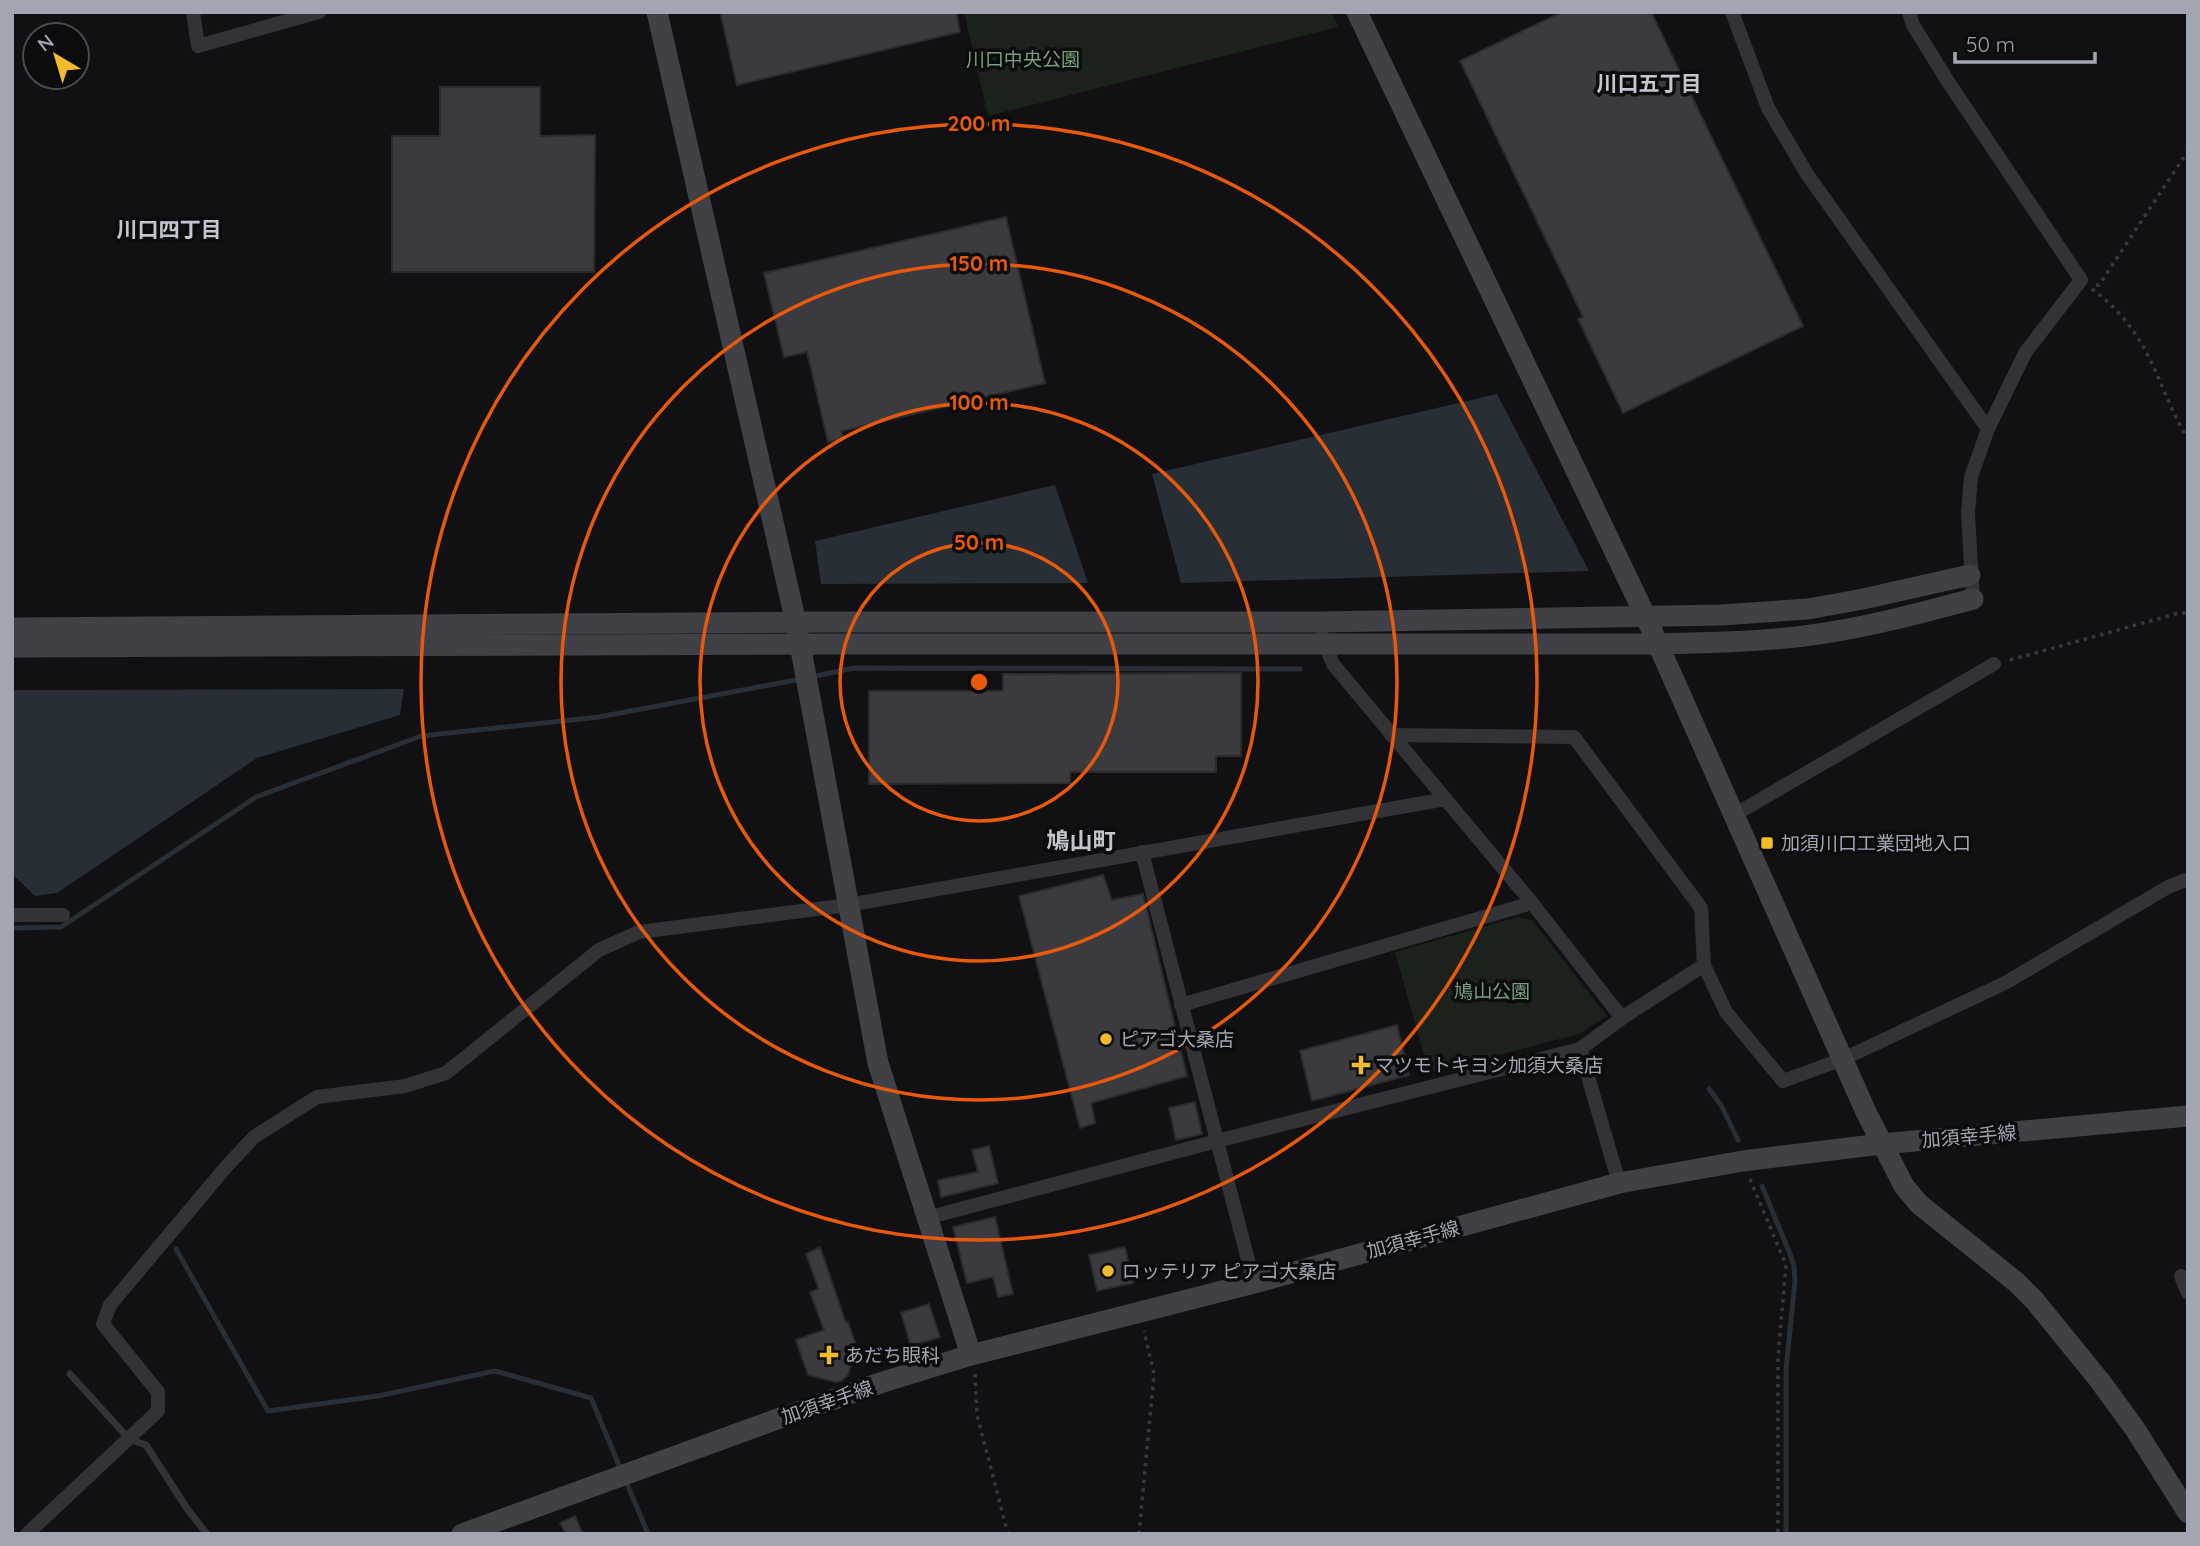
<svg xmlns="http://www.w3.org/2000/svg" width="2200" height="1546" viewBox="0 0 2200 1546" font-family="Quicksand,'Noto Sans JP',sans-serif">
  <style>
    .green { fill: #1b221c }
    .water { fill: #272e35 }
    .lines { fill: none; stroke-linecap: round; stroke-linejoin: round }
    .stream { stroke: #272e35; stroke-width: 5 }
    .building { fill: #3b3b3f; stroke: #2b2a2e; stroke-width: 2 }
    .path { stroke: #38393e; stroke-width: 3.5; stroke-dasharray: 3.5 5; stroke-linecap: butt }
    .lane { stroke: #323237; stroke-width: 7 }
    .street { stroke: #323237; stroke-width: 14 }
    .secondary { stroke: #404147; stroke-width: 21 }
    .ring { fill: none; stroke: #e8590c; stroke-width: 3.5 }
    .poi-dot { fill: #f1bb2a; stroke: #0c0c0d; stroke-width: 2.5 }
    .labels { text-anchor: middle; stroke-width: 7; stroke-linejoin: round; paint-order: stroke }
    .park-label { font-size: 19px; fill: #789e7d; stroke: #0c0c0d }
    .poi-label { font-size: 19px; fill: #a2a6b3; stroke: #0c0c0d; text-anchor: start }
    .street-label { font-size: 19px; fill: #a2a6b3; stroke: #0c0c0d }
    .neighbourhood-label { font-size: 21px; font-weight: bold; fill: #c3c5cf; stroke: #0c0c0d }
    .quarter-label { font-size: 23px; font-weight: bold; fill: #c3c5cf; stroke: #0c0c0d }
    .centre { fill: #e8590c; stroke: #0c0c0d; stroke-width: 3.5 }
    .ring-label { font-size: 21px; text-anchor: middle; font-weight: bold; fill: #e8590c; stroke: #0c0c0d; stroke-width: 7; stroke-linejoin: round; paint-order: stroke }
  </style>
  <rect width="100%" height="100%" fill="#111012"/>
  <!-- green -->
  <g class="green">
    <path d="M964,12H1331L1338,27L988,116Z"/>
    <path d="M1518,917L1532,920L1607,1016L1579,1034L1429,1073L1395,952Z"/>
  </g>
  <!-- water -->
  <g class="water">
    <path d="M1497,394L1589,571L1181,583L1152,474Z"/>
    <path d="M1055,485L1088,583L821,584L815,541Z"/>
    <path d="M404,689L400,715L257,758L57,893L35,896L12,874V690Z"/>
  </g>
  <g class="lines">
    <!-- stream -->
    <g class="stream">
      <path d="M811,677L854,668L1300,669"/>
      <path d="M12,928L61,927L256,797L421,736L599,717L801,679"/>
      <path d="M1709,1089L1721,1105L1738,1140"/>
      <path d="M1762,1186L1790,1254L1794,1266L1795,1281L1786,1369V1534"/>
      <path d="M176,1249L268,1411L378,1396L495,1371L591,1398L621,1470"/>
      <path d="M625,1479L648,1534"/>
    </g>
  </g>
  <!-- building -->
  <g class="building">
    <path d="M720,12H956L960,32L737,85Z"/>
    <path d="M1562,12H1651L1803,326L1623,413L1578,319L1583,317L1460,61Z"/>
    <path d="M440,87H540V136L595,135L594,272H392V136H440Z"/>
    <path d="M1006,217L1045,383L842,431L843,439L828,442L807,352L784,357L764,273Z"/>
    <path d="M1241,673V756H1216V772H1070V783L869,784V691H1003V674Z"/>
    <path d="M1103,875L1112,900L1143,894L1187,1076L1091,1103L1095,1123L1080,1128L1019,896Z"/>
    <path d="M1397,1025L1409,1075L1312,1101L1300,1051Z"/>
    <path d="M1195,1102L1202,1134L1176,1140L1169,1108Z"/>
    <path d="M989,1146L998,1183L941,1197L938,1180L978,1172L972,1150Z"/>
    <path d="M995,1217L1013,1294L998,1297L993,1277L967,1283L953,1227Z"/>
    <path d="M820,1247L846,1323L848,1322L857,1348L848,1375L841,1381L835,1382L808,1375L796,1340L824,1330L810,1292L819,1289L806,1254Z"/>
    <path d="M1125,1247L1133,1283L1097,1291L1089,1255Z"/>
    <path d="M929,1304L940,1337L911,1346L901,1313Z"/>
    <path d="M575,1516L583,1534H566L560,1523Z"/>
  </g>
  <g class="lines">
    <!-- path -->
    <g class="path">
      <path d="M2096,285H2099L2188,151"/>
      <path d="M2092,289C2113,304 2133,327 2145,350C2161,379 2170,411 2188,439"/>
      <path d="M2010,660L2179,613H2188"/>
      <path d="M1750,1179L1786,1265L1778,1357V1534"/>
      <path d="M975,1374L977,1415L1008,1534"/>
      <path d="M1139,1534L1154,1374L1144,1331"/>
    </g>
    <!-- lane -->
    <path class="lane" d="M70,1374L129,1439L146,1445L188,1510L207,1534"/>
    <!-- street -->
    <g class="street">
      <path d="M193,12L198,46L319,12"/>
      <path d="M1732,12L1768,108L1807,174L1988,429"/>
      <path d="M1909,12L1913,25L1947,80L2081,280L2025,353L1988,429L1971,477L1968,513L1973,599"/>
      <path d="M1391,735L1574,737L1701,908L1704,965L1726,1012L1783,1081L1843,1059L2005,983L2168,887L2188,879"/>
      <path d="M1734,815L1994,664"/>
      <path d="M1142,852L1254,1283"/>
      <path d="M12,915H63"/>
      <path d="M1181,1005L1532,903"/>
      <path d="M1622,1018L1704,965"/>
      <path d="M1580,1049L1619,1183"/>
      <path d="M926,1218L1217,1141L1580,1049L1622,1018L1532,903L1333,664L1322,637"/>
      <path d="M2181,1276L2188,1293"/>
      <path d="M27,1534L158,1411V1392L103,1324L110,1305L226,1167L254,1137L317,1097L405,1086L446,1073L599,950L639,932L848,905L1446,799"/>
    </g>
    <!-- secondary -->
    <g class="secondary">
      <path d="M657,12L796,623L878,1063L971,1355"/>
      <path d="M1357,12L1645,615L1866,1112L1904,1186L1919,1204L2016,1282L2035,1301L2100,1381L2135,1429L2188,1513"/>
      <path d="M12,628L829,622H1320L1721,615L1808,609L1863,599L1970,575"/>
      <path d="M12,647L833,644H1658C1706,643 1755,642 1804,636C1861,629 1917,614 1973,599"/>
      <path d="M462,1534L780,1418L883,1382L971,1355L1254,1283L1619,1183L1743,1161L1881,1144L2188,1116"/>
    </g>
  </g>
  <!-- distance rings -->
  <g class="ring">
    <circle cx="979" cy="682" r="139"/>
    <circle cx="979" cy="682" r="279"/>
    <circle cx="979" cy="682" r="418"/>
    <circle cx="979" cy="682" r="558"/>
  </g>
  <!-- markers -->
  <g class="poi-dot">
    <rect x="1760" y="836" width="14" height="14" rx="3.5"/>
    <circle cx="1106" cy="1039" r="7"/>
    <path d="M1357.5 1054.5h7v7h7v7h-7v7h-7v-7h-7v-7h7z"/>
    <circle cx="1108" cy="1271" r="7"/>
    <path d="M825.5 1344.5h7v7h7v7h-7v7h-7v-7h-7v-7h7z"/>
  </g>
  <g class="labels">
    <!-- park labels -->
    <g class="park-label">
      <text x="1023" y="66">川口中央公園</text>
      <text x="1492" y="998">鳩山公園</text>
    </g>
    <!-- poi labels -->
    <g class="poi-label">
      <text x="1781" y="850">加須川口工業団地入口</text>
      <text x="1120" y="1046">ピアゴ大桑店</text>
      <text x="1375" y="1072">マツモトキヨシ加須大桑店</text>
      <text x="1122" y="1278">ロッテリア ピアゴ大桑店</text>
      <text x="845" y="1362">あだち眼科</text>
    </g>
    <!-- street labels -->
    <g class="street-label">
      <text transform="translate(1969 1136) rotate(-5)" y="7">加須幸手線</text>
      <text transform="translate(1413 1239) rotate(-15)" y="7">加須幸手線</text>
      <text transform="translate(827 1402) rotate(-19)" y="7">加須幸手線</text>
    </g>
    <!-- neighbourhood labels -->
    <g class="neighbourhood-label">
      <text x="1649" y="91">川口五丁目</text>
      <text x="169" y="237">川口四丁目</text>
    </g>
    <!-- quarter labels -->
    <g class="quarter-label">
      <text x="1081" y="849">鳩山町</text>
    </g>
  </g>
  <circle cx="979" cy="682" r="10" class="centre"/>
  <g class="ring-label">
    <text x="979" y="131">200 m</text>
    <text x="979" y="271">150 m</text>
    <text x="979" y="410">100 m</text>
    <text x="979" y="550">50 m</text>
  </g>
  <!-- border -->
  <rect width="2200" height="1546" fill="none" stroke="#a2a6b3" stroke-width="28"/>
  <!-- north arrow -->
  <g transform="translate(56 56) rotate(322)"><circle r="33" fill="#0c0c0d" stroke="#484a4f" stroke-width="2"/>
  <path d="M0-5L12 26L0 18L-12 26Z" fill="#f1bb2a"/>
  <text y="-10" font-size="19" font-weight="bold" text-anchor="middle" fill="#a2a6b3">N</text>
  </g>
  <!-- scale -->
  <path d="M1955 52v10h140v-10" fill="none" stroke="#a2a6b3" stroke-width="3.5"/>
  <text x="1966" y="52" font-size="21" fill="#a2a6b3" stroke="#0c0c0d" stroke-width="5" paint-order="stroke">50 m</text>
</svg>
